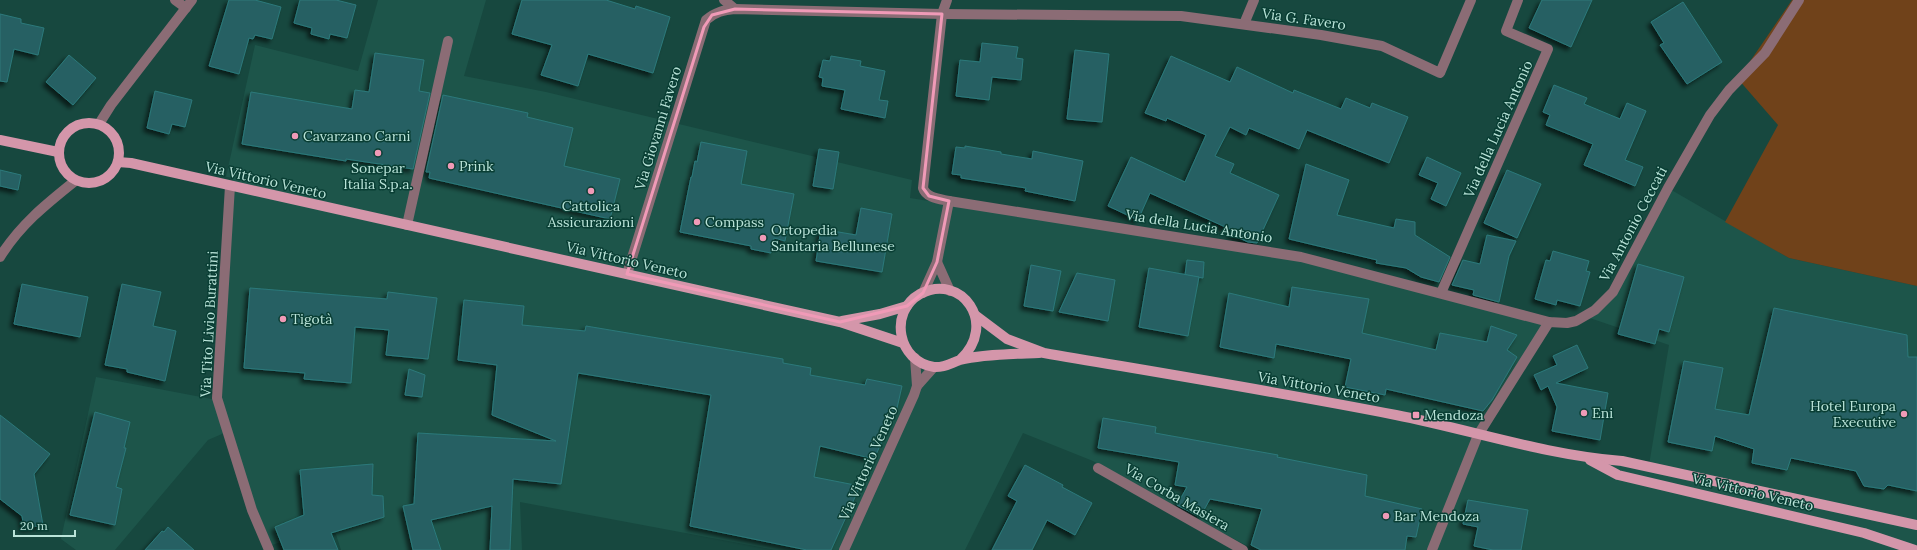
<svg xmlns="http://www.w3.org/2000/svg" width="1917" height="550" viewBox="0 0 1917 550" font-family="Lora,serif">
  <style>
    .built { fill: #1d554a }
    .green { fill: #70421a }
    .building { fill: #266163; stroke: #2c797b; filter: url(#shadow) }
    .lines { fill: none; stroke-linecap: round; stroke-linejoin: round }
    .minor { stroke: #8b6c75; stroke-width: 10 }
    .major { stroke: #d496aa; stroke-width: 10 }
    .marked { fill: none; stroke: #f09ab7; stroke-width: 3; stroke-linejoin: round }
    .poi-dot { fill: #f09ab7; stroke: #093e34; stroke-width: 1.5 }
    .labels { text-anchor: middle; stroke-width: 3; stroke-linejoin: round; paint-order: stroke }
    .street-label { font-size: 14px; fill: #bae4d9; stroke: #093e34 }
    .poi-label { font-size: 14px; fill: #bae4d9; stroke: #093e34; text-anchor: start }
  </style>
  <defs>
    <filter id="shadow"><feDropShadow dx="-3.5" dy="3.5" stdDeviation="2" flood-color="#0009"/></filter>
  </defs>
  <rect width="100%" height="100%" fill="#17483f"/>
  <!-- built -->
  <path class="built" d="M378,0H486L464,76L546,92L912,180L910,198L1302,261L1553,319L1486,432L1648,471L1669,345L1581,315L1609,291L1668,188L1789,258L1917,286V550H1255L1187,514L1093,461L1023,433L965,550H776L520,502L522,550H341L333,525L272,545L253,500L231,430L208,440L115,550H76L61,539L96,377L222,401L233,178L226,177L255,45L358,71Z"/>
  <!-- green -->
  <path class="green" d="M1792,0H1917V286L1789,258L1725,222L1778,125L1738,79Z"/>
  <!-- building -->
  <g class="building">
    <path d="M229,0H255L281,7L272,39L255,35L253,39L249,38L239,74L209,66Z"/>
    <path d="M300,0H336L356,5L347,38L330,34L329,39L311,34L312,28L294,23Z"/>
    <path d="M522,0H606L635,9L636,6L670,17L653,73L588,54L578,86L541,75L552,45L512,34Z"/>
    <path d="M1542,0H1592L1571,47L1529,28Z"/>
    <path d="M1683,2L1722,62L1687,84L1660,45L1664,43L1651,22Z"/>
    <path d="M0,14L21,19V23L44,28L38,55L14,49L7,82L0,81Z"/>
    <path d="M982,43L1018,47L1016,58L1023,59L1021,80L992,77L989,100L956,96L960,60L980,62Z"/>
    <path d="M1075,50L1109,54L1102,122L1067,119Z"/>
    <path d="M375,53L424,60L419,91L430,93L413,169L346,159V161L242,144L251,92L352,109L355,90L369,92Z"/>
    <path d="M69,55L96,78L73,105L46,82Z"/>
    <path d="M831,56L861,61L860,66L885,71L879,100L888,101L885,118L841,109L845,90L822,86L823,78L819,77L823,60L830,61Z"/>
    <path d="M1171,56L1230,82L1237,67L1293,93L1294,90L1341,109L1346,98L1370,108L1372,103L1408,117L1389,163L1307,130L1299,149L1249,128L1246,135L1230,127L1215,156L1234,164L1230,173L1279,195L1257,243L1248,242L1230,234L1232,230L1150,193L1138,220L1108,206L1131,157L1185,182L1206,135L1167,118L1166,121L1145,113Z"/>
    <path d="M1554,85L1587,98L1584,104L1620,119L1627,103L1646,111L1625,160L1643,167L1635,186L1584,165L1593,144L1546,125L1550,115L1543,112Z"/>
    <path d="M155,91L192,100L185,127L172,124L169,134L147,128Z"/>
    <path d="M443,95L528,113L527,117L573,128L564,166L620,179L610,219L429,178L430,172H426Z"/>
    <path d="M701,142L747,151L741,184L794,194L785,241L774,238L771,253L751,249V246L680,232L691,177H692L695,161L697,162Z"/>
    <path d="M965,146L1001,152V154L1032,159L1033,151L1083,161L1075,201L1025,191L1026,188L961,178V175L952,174L956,147L965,148Z"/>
    <path d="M819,149L839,152L833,189L813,186Z"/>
    <path d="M1427,157L1461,173L1446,206L1431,199L1438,183L1419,175Z"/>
    <path d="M1306,164L1349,180L1337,215L1394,228L1396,219L1415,222V235L1450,257L1439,282L1421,277L1406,268L1376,263L1377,260L1289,239Z"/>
    <path d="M0,170L21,175L18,190L0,186Z"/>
    <path d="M1507,170L1541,184L1517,238L1484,223Z"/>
    <path d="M861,208L892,214L882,272L816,261L821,229L856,235Z"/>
    <path d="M1487,235L1516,241L1509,256L1499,302L1473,295L1474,290L1452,285L1463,260L1480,264Z"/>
    <path d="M1553,251L1589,261L1586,271L1590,272L1580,306L1557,300L1556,305L1535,299L1546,260L1550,261Z"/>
    <path d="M1187,260L1204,262L1203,278L1185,275Z"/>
    <path d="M1638,264L1684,277L1669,332L1659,329L1655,344L1618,334Z"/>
    <path d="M1031,265L1061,271L1053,311L1024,306Z"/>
    <path d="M1149,268L1199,277L1188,336L1139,327Z"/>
    <path d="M1077,273L1115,280L1108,321L1059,312Z"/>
    <path d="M22,284L88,297L80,337L14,324Z"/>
    <path d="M122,284L161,292L153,326L176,331L165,381L127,372V369L105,365Z"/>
    <path d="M1292,287L1369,299L1362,333L1436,350L1440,333L1487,342L1491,326L1517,335L1507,350L1517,357L1492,400L1483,411L1386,389L1385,395L1345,387L1351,359L1276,344L1274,358L1220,347L1229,293L1289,307Z"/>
    <path d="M250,288L387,299L388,292L437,298L428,359L386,355L389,330L355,327L351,383L304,379L305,373L244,368Z"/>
    <path d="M464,300L524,306L522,325L585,331L586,326L783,359V363L811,368L810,375L865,385L867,379L902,386L897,408L874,459L820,446L814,477L860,486L831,550H807L690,526L711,395L578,373L561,484L513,479L510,550H490L492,506L431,520L441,550H413L403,506L414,504L418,433L556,441L492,415L497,365L458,360Z"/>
    <path d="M1774,308L1907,335L1908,357H1917V491L1888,485L1884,489L1864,486L1856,471L1791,458L1787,470L1752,463L1754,449L1715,436L1712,451L1668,442L1684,361L1723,368L1715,409L1749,415Z"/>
    <path d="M1577,345L1588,368L1556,383L1608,393L1600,440L1552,431L1557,407L1548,386L1541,390L1534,375L1557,365L1553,356Z"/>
    <path d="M409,369L425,375L422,397L405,395Z"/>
    <path d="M95,412L130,422L124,448H126L116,487L122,489L115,525L70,515Z"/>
    <path d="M0,415L50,454L34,474L43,525L24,528L22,516L0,499Z"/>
    <path d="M1103,418L1156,427L1155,433L1278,455L1277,457L1367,475L1365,496L1422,509L1416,537L1407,536L1405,550H1261L1251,545L1262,509L1210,499L1200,517L1177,505L1187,487L1175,485L1179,462L1098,448Z"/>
    <path d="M373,464L372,495L383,496L384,517L331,533L338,550H284L275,527L304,515L300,470Z"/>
    <path d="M1025,465L1063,485L1062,487L1092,503L1075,535L1047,520L1032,550H992L1017,501L1008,496Z"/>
    <path d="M1468,500L1528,510L1521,550H1493L1474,546L1478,527L1463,524Z"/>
    <path d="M168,527L194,550H145L162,531L164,532Z"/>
  </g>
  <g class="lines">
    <!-- minor -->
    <g class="minor">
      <path d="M175,0L186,8"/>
      <path d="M724,0L735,9"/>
      <path d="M1244,24L1254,0"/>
      <path d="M99,124L111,105L192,0"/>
      <path d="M230,186L217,398L252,510L269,550"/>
      <path d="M949,201L1301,257L1549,322L1567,323L1576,321L1595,310L1613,292L1668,188L1710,115L1729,90L1765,53L1799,0"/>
      <path d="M407,225L448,41"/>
      <path d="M0,257C20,225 45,205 75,181"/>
      <path d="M937,262L950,291"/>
      <path d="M627,274L706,20C715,12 724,10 735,9L942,14L1181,16L1321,35L1382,46L1440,73L1471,0"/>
      <path d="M923,293L937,262L949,201C940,199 926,198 923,188L942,14L947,0"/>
      <path d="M1441,293L1548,49L1506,31L1518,0"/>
      <path d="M917,386L934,367"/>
      <path d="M1098,468L1243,550"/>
      <path d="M844,550L914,395L917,386L915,358"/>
      <path d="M1432,550L1478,435L1549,322"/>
    </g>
    <!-- major -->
    <g class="major">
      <circle cx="89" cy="153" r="30"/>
      <path d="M0,140L58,152"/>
      <path d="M118,162L131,163L840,322L903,343"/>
      <path d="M975,315L1007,339L1044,353C1161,373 1279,392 1396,415C1472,430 1545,455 1622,461L1917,525"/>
      <path d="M842,321L880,314L907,306"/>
      <path d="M960,360C999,324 961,272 920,294C888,312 898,362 934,367C944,368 951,363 960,360C984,354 1014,354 1039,353"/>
      <path d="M1590,460L1618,475L1864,533L1915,550"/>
    </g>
  </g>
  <!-- marked area -->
  <path class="marked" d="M735,9L942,14L923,188L929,196L949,201L937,262L923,293L907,306L840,322L627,274L704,27L712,15Z"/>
  <!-- markers -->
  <g class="poi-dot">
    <circle cx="295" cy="136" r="4"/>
    <circle cx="378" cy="153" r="4"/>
    <circle cx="451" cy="166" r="4"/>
    <circle cx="591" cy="191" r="4"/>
    <circle cx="697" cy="222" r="4"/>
    <circle cx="763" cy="238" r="4"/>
    <circle cx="283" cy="319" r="4"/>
    <circle cx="1584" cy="413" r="4"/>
    <circle cx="1904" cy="414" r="4"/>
    <rect x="1412" y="411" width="8" height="8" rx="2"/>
    <circle cx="1386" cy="516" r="4"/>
  </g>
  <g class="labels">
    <!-- street labels -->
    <g class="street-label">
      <text transform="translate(1304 19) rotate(8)" y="5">Via G. Favero</text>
      <text transform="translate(658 128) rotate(-73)" y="5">Via Giovanni Favero</text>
      <text transform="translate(1498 129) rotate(-66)" y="5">Via della Lucia Antonio</text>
      <text transform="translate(266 180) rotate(13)" y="5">Via Vittorio Veneto</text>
      <text transform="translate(1633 224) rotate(-62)" y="5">Via Antonio Ceccati</text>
      <text transform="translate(1199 226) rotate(9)" y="5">Via della Lucia Antonio</text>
      <text transform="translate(627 260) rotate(13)" y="5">Via Vittorio Veneto</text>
      <text transform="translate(209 324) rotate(-87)" y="5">Via Tito Livio Burattini</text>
      <text transform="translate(1319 387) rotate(10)" y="5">Via Vittorio Veneto</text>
      <text transform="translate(868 463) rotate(-66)" y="5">Via Vittorio Veneto</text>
      <text transform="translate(1753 492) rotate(13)" y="5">Via Vittorio Veneto</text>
      <text transform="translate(1177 497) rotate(30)" y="5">Via Corba Masiera</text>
    </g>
    <!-- poi labels -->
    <g class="poi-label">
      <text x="303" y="141">Cavarzano Carni</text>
      <text x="459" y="171">Prink</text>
      <text x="378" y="173" text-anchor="middle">Sonepar<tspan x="378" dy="16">Italia S.p.a.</tspan></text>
      <text x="591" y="211" text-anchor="middle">Cattolica<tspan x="591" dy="16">Assicurazioni</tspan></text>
      <text x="705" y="227">Compass</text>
      <text x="771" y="235">Ortopedia<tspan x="771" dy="16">Sanitaria Bellunese</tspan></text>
      <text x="291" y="324">Tigotà</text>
      <text x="1896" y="411" text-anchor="end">Hotel Europa<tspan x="1896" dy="16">Executive</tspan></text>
      <text x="1592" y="418">Eni</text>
      <text x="1424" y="420">Mendoza</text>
      <text x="1394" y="521">Bar Mendoza</text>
    </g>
  </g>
  <!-- scale -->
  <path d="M14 530v6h61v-6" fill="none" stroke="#bae4d9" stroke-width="2"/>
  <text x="20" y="530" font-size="12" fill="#bae4d9" stroke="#093e34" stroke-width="3" paint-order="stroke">20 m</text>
</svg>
